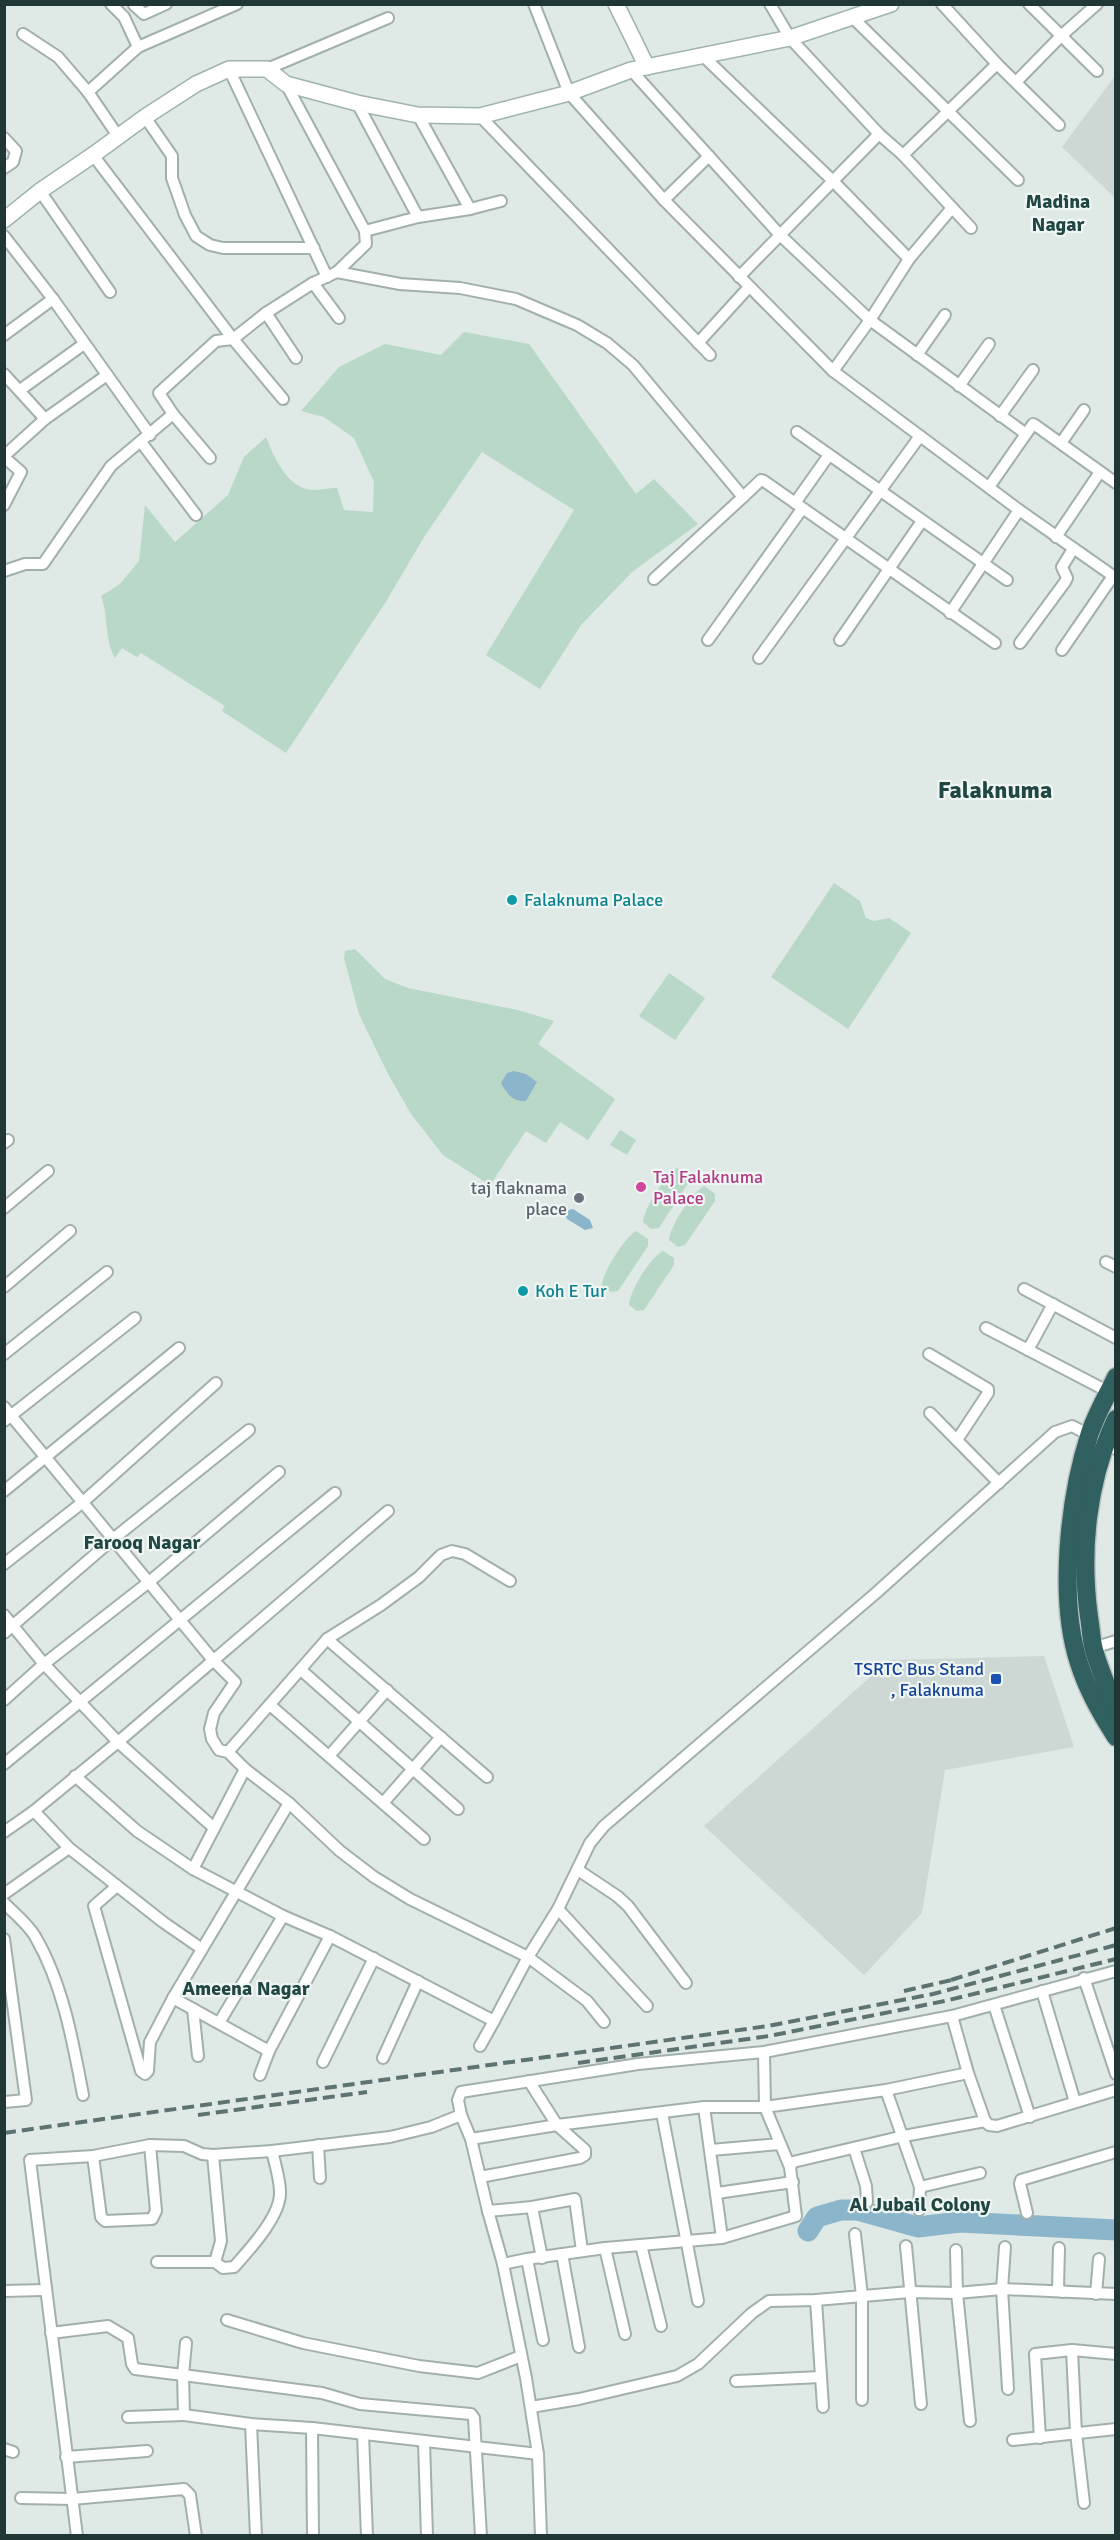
<svg xmlns="http://www.w3.org/2000/svg" width="1120" height="2540" viewBox="0 0 1120 2540" font-family="Signika,sans-serif">
  <style>
    .built { fill: #cdd8d5 }
    .green { fill: #b9d8c7 }
    .water { fill: #8bb5ca }
    .lines { fill: none; stroke-linecap: round; stroke-linejoin: round }
    .river { stroke: #8bb5ca; stroke-width: 21 }
    .street-casing { stroke: #a2b0ad; stroke-width: 14 }
    .secondary-casing { stroke: #9fb3af; stroke-width: 18 }
    .highway-casing { stroke: #bcc3c2; stroke-width: 21 }
    .street { stroke: #fff; stroke-width: 10 }
    .secondary { stroke: #fff; stroke-width: 15 }
    .highway { stroke: #30605f; stroke-width: 18 }
    .rail { stroke: #5c7371; stroke-width: 4; stroke-dasharray: 12 6; stroke-linecap: butt }
    .culture-dot { fill: #0f9aa8; stroke: #eff6f3; stroke-width: 2 }
    .hotel-dot { fill: #d1479c; stroke: #eff6f3; stroke-width: 2 }
    .worship-dot { fill: #6b7280; stroke: #eff6f3; stroke-width: 2 }
    .transit-dot { fill: #1a4fb4; stroke: #eff6f3; stroke-width: 2 }
    .labels { text-anchor: middle; stroke-width: 4.5; stroke-linejoin: round; paint-order: stroke }
    .culture-label { font-size: 18px; fill: #0d838f; stroke: #eff6f3; text-anchor: start }
    .hotel-label { font-size: 18px; fill: #b23c85; stroke: #eff6f3; text-anchor: start }
    .worship-label { font-size: 18px; fill: #5b616d; stroke: #eff6f3; text-anchor: end }
    .transit-label { font-size: 18px; fill: #164399; stroke: #eff6f3; text-anchor: end }
    .neighbourhood-label { font-size: 20px; font-weight: bold; fill: #204744; stroke: #eff6f3 }
    .district-label { font-size: 24px; font-weight: bold; fill: #204744; stroke: #eff6f3 }
  </style>
  <rect width="100%" height="100%" fill="#dfe9e6"/>
  <!-- built -->
  <g class="built">
    <path d="M1115,76V198L1062,147Z"/>
    <path d="M1044,1656L1074,1747L945,1770L922,1913L864,1975L704,1826L889,1660Z"/>
  </g>
  <!-- green -->
  <g class="green">
    <path d="M464,332L529,344L636,494L654,479L698,524L632,572L581,625L540,689L486,655L574,510L482,452L424,537L387,600L286,753L222,711L225,706L141,653L137,657L122,648L115,658C104,638 109,617 101,596L120,584L139,561L145,505L175,542L228,495L244,457L266,437C274,457 287,488 312,490C320,490 329,488 337,488L344,510L373,512L374,482L354,438L324,417L301,411L339,367L385,344L441,355Z"/>
    <path d="M834,883L860,901L866,918L874,921L889,918L911,933L848,1029L771,977Z"/>
    <path d="M355,949L385,979L408,988L518,1010L554,1021L538,1044L615,1099L588,1140L560,1122L546,1143L526,1131L490,1185L443,1155L411,1114L387,1072L359,1014L344,958L345,951Z"/>
    <path d="M669,973L705,998L675,1040L639,1016Z"/>
    <path d="M620,1130L636,1140L627,1155L610,1145Z"/>
    <path d="M677,1168L689,1176L688,1183L659,1228L651,1229L643,1222C644,1208 665,1176 677,1168Z"/>
    <path d="M704,1186L715,1194V1201L685,1245L678,1247L669,1240C670,1226 691,1194 704,1186Z"/>
    <path d="M636,1231L648,1239V1246L618,1291L611,1292L602,1285C603,1271 624,1239 636,1231Z"/>
    <path d="M663,1251L674,1258V1265L644,1310L637,1311L629,1305C630,1290 650,1258 663,1251Z"/>
  </g>
  <!-- water -->
  <g class="water">
    <path d="M514,1071L526,1074L537,1082L526,1101C512,1101 508,1095 501,1083L507,1073Z"/>
    <path d="M573,1209L590,1220L593,1228L585,1230L567,1219L563,1211Z"/>
  </g>
  <g class="lines">
    <!-- river -->
    <path class="river" d="M808,2231L817,2217L841,2210H857L918,2227L960,2222L1116,2230"/>
    <!-- street casing -->
    <g class="street-casing">
      <g id="street">
        <path d="M534,4L569,93L664,200L833,371L1019,510L1116,578"/>
        <path d="M770,4L790,38L879,134L903,155L971,228"/>
        <path d="M942,4L997,64L1059,125"/>
        <path d="M1029,4L1097,71"/>
        <path d="M134,5L144,14L166,4"/>
        <path d="M851,16L1018,180"/>
        <path d="M23,34L58,57L88,92L118,136"/>
        <path d="M138,47L237,4"/>
        <path d="M701,54L833,181L909,259"/>
        <path d="M229,69L327,277"/>
        <path d="M267,69L388,18"/>
        <path d="M631,70L780,235L870,320L1026,434L1033,424L1035,425L1116,483"/>
        <path d="M1016,82L1061,36L1097,4"/>
        <path d="M286,84L365,231L418,217L470,209L501,201"/>
        <path d="M88,92L138,47L124,17L111,4"/>
        <path d="M357,103L418,217"/>
        <path d="M418,115L470,209"/>
        <path d="M480,116L710,355"/>
        <path d="M145,117L172,156V178L185,215L196,236L210,245L223,248H314"/>
        <path d="M4,138L16,151L13,162L4,168"/>
        <path d="M93,155L233,339L283,399"/>
        <path d="M903,155L997,64"/>
        <path d="M40,191L110,292"/>
        <path d="M664,200L709,156"/>
        <path d="M4,236L53,299L150,435"/>
        <path d="M337,272L366,244L365,231"/>
        <path d="M739,277L879,134"/>
        <path d="M313,283L339,318"/>
        <path d="M266,313L296,358"/>
        <path d="M4,335L53,299"/>
        <path d="M698,343L749,287"/>
        <path d="M917,355L945,315"/>
        <path d="M833,371L870,320L909,259L951,209"/>
        <path d="M4,374L45,419"/>
        <path d="M959,386L989,344"/>
        <path d="M20,390L84,344"/>
        <path d="M173,414L210,458"/>
        <path d="M1000,416L1033,370"/>
        <path d="M797,432L1007,580"/>
        <path d="M141,442L196,515"/>
        <path d="M1061,443L1084,410"/>
        <path d="M4,456L45,419L107,375"/>
        <path d="M4,457L21,472L4,505"/>
        <path d="M989,487L1026,434"/>
        <path d="M795,503L829,455"/>
        <path d="M1056,537L1100,472"/>
        <path d="M4,571L25,564H43L111,466L173,414L159,393L216,341L233,339L266,313L313,283L337,272L400,284L460,288L516,299L577,325L607,343L633,365L743,497L761,480L764,481L995,643"/>
        <path d="M654,579L743,497"/>
        <path d="M950,613L1019,510"/>
        <path d="M708,640L802,509"/>
        <path d="M840,640L922,521"/>
        <path d="M1020,643L1065,582L1067,578L1062,567L1073,549"/>
        <path d="M1062,650L1113,576"/>
        <path d="M759,658L920,436"/>
        <path d="M4,1143L8,1140"/>
        <path d="M4,1208L48,1171"/>
        <path d="M1106,1262L1116,1267"/>
        <path d="M4,1287L70,1231"/>
        <path d="M1024,1289L1116,1338"/>
        <path d="M986,1328L1109,1392"/>
        <path d="M1028,1350L1053,1304"/>
        <path d="M4,1354L107,1272"/>
        <path d="M929,1354L988,1389V1393L957,1440"/>
        <path d="M4,1407L213,1660L235,1682L214,1713L210,1729L212,1739L219,1750L228,1752L245,1769L289,1803L340,1851L374,1877L410,1899L528,1957L558,1909L590,1843L604,1826L876,1593L1055,1432L1072,1426L1116,1449"/>
        <path d="M930,1413L999,1483"/>
        <path d="M4,1421L135,1318"/>
        <path d="M4,1491L179,1348"/>
        <path d="M4,1564L83,1502L216,1383"/>
        <path d="M4,1615L44,1664L118,1742L214,1828"/>
        <path d="M4,1633L113,1539L249,1430"/>
        <path d="M327,1639L487,1777"/>
        <path d="M1093,1648L1116,1641"/>
        <path d="M301,1670L458,1809"/>
        <path d="M4,1700L44,1664L149,1582L279,1472"/>
        <path d="M270,1705L424,1839"/>
        <path d="M228,1752L327,1639L381,1605L419,1577L441,1555L452,1551L465,1554L510,1581"/>
        <path d="M329,1756L387,1690"/>
        <path d="M4,1764L335,1493"/>
        <path d="M75,1776L137,1831L193,1869L283,1916L330,1936L494,2021L528,1957L587,2001L604,2022"/>
        <path d="M383,1803L441,1737"/>
        <path d="M34,1811L69,1848L163,1922L202,1949"/>
        <path d="M4,1832L34,1811L118,1742L388,1511"/>
        <path d="M193,1869L245,1769"/>
        <path d="M578,1870L617,1896L628,1906L686,1983"/>
        <path d="M117,1886L94,1906L141,2071L145,2074L148,2071L150,2042L173,1998L289,1803"/>
        <path d="M4,1894L69,1848"/>
        <path d="M4,1903C15,1914 29,1925 36,1938C63,1985 73,2042 83,2095"/>
        <path d="M558,1909L647,2006"/>
        <path d="M4,1939L26,2100L4,2102"/>
        <path d="M1084,1978L1116,2074"/>
        <path d="M1042,1991L1075,2102"/>
        <path d="M173,1998L269,2051"/>
        <path d="M994,2005L1030,2117"/>
        <path d="M193,2009L198,2056"/>
        <path d="M219,2023L283,1916"/>
        <path d="M480,2046L494,2021"/>
        <path d="M764,2052L765,2107L790,2167"/>
        <path d="M383,2058L418,1981"/>
        <path d="M323,2062L374,1958"/>
        <path d="M260,2075L269,2051L330,1936"/>
        <path d="M886,2090L968,2073"/>
        <path d="M704,2107L722,2238"/>
        <path d="M662,2113L698,2301"/>
        <path d="M985,2121L989,2125L997,2126L1116,2090"/>
        <path d="M471,2139L557,2125L704,2107H765L886,2090L920,2187L919,2210"/>
        <path d="M318,2145L320,2178"/>
        <path d="M854,2148L866,2186L867,2202"/>
        <path d="M711,2150L780,2144"/>
        <path d="M213,2155L221,2241L215,2262"/>
        <path d="M93,2156L101,2217L105,2221L152,2219L156,2211L150,2145"/>
        <path d="M480,2177L580,2158L585,2155V2150L557,2125L529,2081"/>
        <path d="M920,2187L980,2173"/>
        <path d="M717,2193L793,2182"/>
        <path d="M532,2207L542,2258"/>
        <path d="M488,2211L532,2207L575,2199L582,2251"/>
        <path d="M1027,2213L1020,2184L1021,2180L1116,2152"/>
        <path d="M855,2234L862,2296V2400"/>
        <path d="M641,2245L661,2326"/>
        <path d="M906,2246L921,2404"/>
        <path d="M1005,2247L1002,2289L1008,2389"/>
        <path d="M605,2248L625,2334"/>
        <path d="M1059,2248L1058,2288L1063,2292"/>
        <path d="M956,2250L957,2293L970,2421"/>
        <path d="M562,2254L579,2347"/>
        <path d="M527,2259L543,2340"/>
        <path d="M157,2262H215L223,2268L234,2267C249,2250 281,2216 280,2192C280,2179 275,2164 272,2151"/>
        <path d="M503,2264L527,2259L605,2248L722,2238L796,2216L790,2167L793,2162L904,2136L985,2121L968,2073L952,2016"/>
        <path d="M4,2291L44,2290"/>
        <path d="M1096,2294L1099,2259"/>
        <path d="M816,2300L823,2407"/>
        <path d="M227,2320L303,2343L419,2366L478,2373L521,2356"/>
        <path d="M51,2333L108,2326L128,2338L132,2364L135,2369L183,2375L184,2415L128,2417"/>
        <path d="M186,2343L183,2375L322,2393L360,2404L471,2414L474,2418L481,2536"/>
        <path d="M1072,2350L1076,2433L1084,2503"/>
        <path d="M736,2381L821,2377"/>
        <path d="M531,2407L579,2399L677,2376L698,2364L752,2313L769,2301L816,2300L910,2292L957,2293L1002,2289L1116,2294"/>
        <path d="M184,2415L251,2424L312,2428L538,2454"/>
        <path d="M251,2424L256,2536"/>
        <path d="M312,2428L313,2536"/>
        <path d="M363,2435L367,2536"/>
        <path d="M1040,2438L1035,2354L1072,2350L1116,2354"/>
        <path d="M1013,2440L1116,2429"/>
        <path d="M424,2442L427,2536"/>
        <path d="M4,2449L13,2452"/>
        <path d="M66,2457L147,2451"/>
        <path d="M21,2498L72,2499L184,2489L190,2495L196,2536"/>
        <path d="M77,2536L30,2160L93,2156L150,2145L184,2146L202,2154L213,2155L272,2151L390,2137L431,2127L461,2115"/>
        <path d="M541,2536L538,2454L526,2378L503,2264L488,2211L471,2139L461,2115L458,2100L461,2092L638,2064L764,2052L952,2016L1116,1971"/>
      </g>
    </g>
    <!-- secondary casing -->
    <g class="secondary-casing">
      <g id="secondary">
        <path d="M616,4L647,67"/>
        <path d="M4,220L40,191L93,155L145,117L196,84L229,69H267L286,84L357,103L418,115L480,116L569,93L631,70L790,38L891,4"/>
      </g>
    </g>
    <!-- highway casing -->
    <g class="highway-casing">
      <g id="highway">
        <path d="M1116,1377C1107,1396 1095,1416 1089,1436C1069,1499 1058,1599 1079,1663C1087,1689 1101,1714 1116,1737"/>
        <path d="M1116,1419C1087,1480 1080,1551 1089,1617C1091,1628 1091,1639 1094,1650C1100,1672 1111,1693 1116,1715"/>
      </g>
    </g>
    <!-- street -->
    <use href="#street" class="street"/>
    <!-- secondary -->
    <use href="#secondary" class="secondary"/>
    <!-- highway -->
    <use href="#highway" class="highway"/>
    <!-- rail -->
    <g class="rail">
      <path d="M951,1980L1116,1928"/>
      <path d="M904,1991L956,1979"/>
      <path d="M578,2063L769,2036L945,2001L1116,1959"/>
      <path d="M198,2115L367,2092"/>
      <path d="M4,2133L768,2026L933,1994L1116,1945"/>
    </g>
  </g>
  <!-- markers -->
  <g class="culture-dot">
    <circle cx="512" cy="900" r="6"/>
    <circle cx="523" cy="1291" r="6"/>
  </g>
  <circle class="hotel-dot" cx="641" cy="1187" r="6"/>
  <circle class="worship-dot" cx="579" cy="1198" r="6"/>
  <rect class="transit-dot" x="990" y="1673" width="12" height="12" rx="3"/>
  <g class="labels">
    <!-- culture labels -->
    <g class="culture-label">
      <text x="524" y="906">Falaknuma Palace</text>
      <text x="535" y="1297">Koh E Tur</text>
    </g>
    <!-- hotel labels -->
    <g class="hotel-label">
      <text x="653" y="1183">Taj Falaknuma<tspan x="653" dy="21">Palace</tspan></text>
    </g>
    <!-- worship labels -->
    <g class="worship-label">
      <text x="567" y="1194">taj flaknama<tspan x="567" dy="21">place</tspan></text>
    </g>
    <!-- transit labels -->
    <g class="transit-label">
      <text x="984" y="1675">TSRTC Bus Stand<tspan x="984" dy="21">, Falaknuma</tspan></text>
    </g>
    <!-- neighbourhood labels -->
    <g class="neighbourhood-label">
      <text x="1058" y="208">Madina<tspan x="1058" dy="23">Nagar</tspan></text>
      <text x="142" y="1549">Farooq Nagar</text>
      <text x="246" y="1995">Ameena Nagar</text>
      <text x="920" y="2211">Al Jubail Colony</text>
    </g>
    <!-- district labels -->
    <g class="district-label">
      <text x="995" y="798">Falaknuma</text>
    </g>
  </g>
  <!-- border -->
  <rect width="1120" height="2540" fill="none" stroke="#213735" stroke-width="12"/>
</svg>
